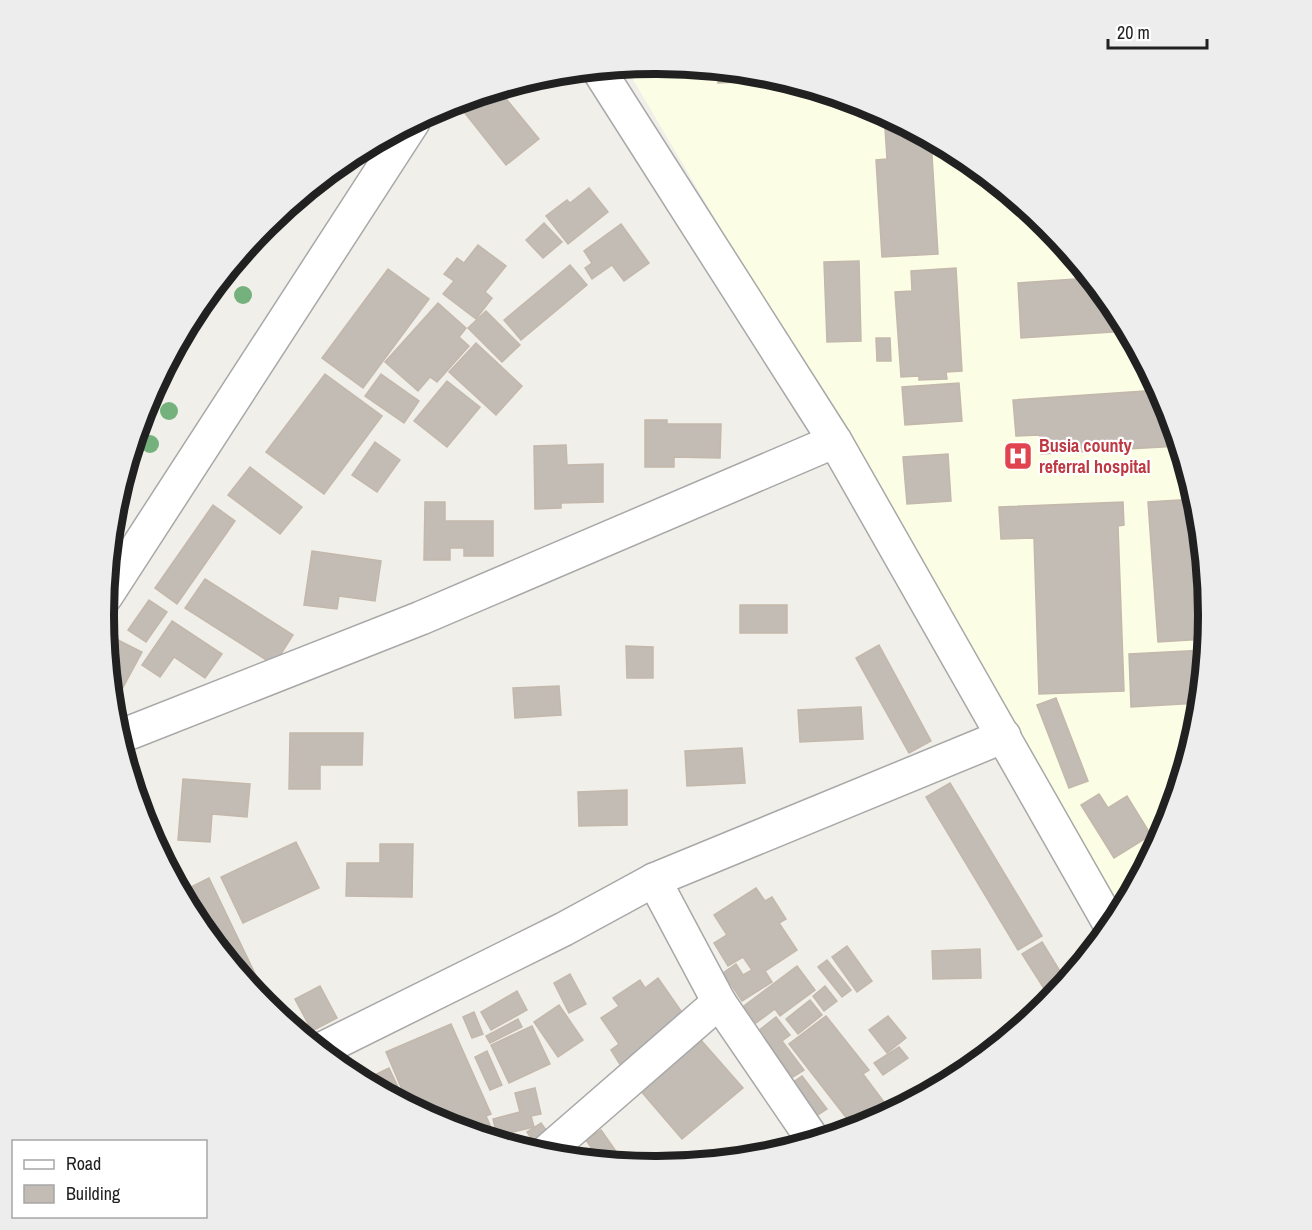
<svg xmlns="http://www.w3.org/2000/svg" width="1312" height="1230" viewBox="0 0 1312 1230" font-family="'Archivo Narrow',sans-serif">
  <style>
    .education { fill: #fbfee5 }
    .building { fill: #c2bcb5; stroke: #c3b8ab; stroke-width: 1.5 }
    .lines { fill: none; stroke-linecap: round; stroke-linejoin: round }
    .street-casing { stroke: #a8a8a8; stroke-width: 36 }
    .street { stroke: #fff; stroke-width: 33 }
    .tree { fill: #75b17d }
    .labels { text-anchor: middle; stroke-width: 4.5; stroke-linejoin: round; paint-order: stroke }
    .health-label { font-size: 18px; font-weight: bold; fill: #be3a42; stroke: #fff; text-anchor: start }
    .rim { fill: none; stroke: #212121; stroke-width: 8 }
  </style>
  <rect width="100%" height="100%" fill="#f1efe9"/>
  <!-- education -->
  <path class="education" d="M656,63L764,74L868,105L963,156L1047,225L1115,309L1166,404L1197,508L1208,615L1197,723L1166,827L1122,908L625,66Z"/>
  <!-- building -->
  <g class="building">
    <path d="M717,69L759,73L760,81L718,83Z"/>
    <path d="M498,89L539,139L506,165L464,112L491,91Z"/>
    <path d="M908,127L931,139L938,254L882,257L876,160L887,159L885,128Z"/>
    <path d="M589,188L608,212L568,244L546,216L567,200L570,203Z"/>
    <path d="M544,223L562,242L543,258L526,240Z"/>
    <path d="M621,224L649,263L624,281L612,265L592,279L585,268L592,263L584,251Z"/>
    <path d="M478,245L506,266L485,292L492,298L476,319L443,294L454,281L444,274L457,258L464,263Z"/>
    <path d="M859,261L861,341L827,342L824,262Z"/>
    <path d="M570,265L587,285L521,340L504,320Z"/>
    <path d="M956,268L962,371L946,372L947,379L919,380V376L901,377L895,292L912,291L911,271Z"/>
    <path d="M388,269L429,299L363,388L322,358Z"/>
    <path d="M1090,278L1115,309L1127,331L1021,338L1018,283Z"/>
    <path d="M438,303L466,328L459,337L469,346L437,382L430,377L418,391L385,362Z"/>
    <path d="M486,311L520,345L502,362L468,328Z"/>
    <path d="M876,338H890L891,361H877Z"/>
    <path d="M476,343L522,386L496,415L449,372Z"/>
    <path d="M325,374L382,416L324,494L266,452Z"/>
    <path d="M381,374L419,401L404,423L365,396Z"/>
    <path d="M447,381L480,407L447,447L414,421Z"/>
    <path d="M959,383L962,421L905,425L902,387Z"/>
    <path d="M1159,390L1166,404L1179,446L1041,454L1040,435L1016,436L1013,400Z"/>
    <path d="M645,420H667V424H721L720,458L674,457V467H645Z"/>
    <path d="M375,442L400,460L377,492L352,475Z"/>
    <path d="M566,445L567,465L603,464V502L561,503V508L535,509L534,446Z"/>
    <path d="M948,454L951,501L907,504L903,457Z"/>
    <path d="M250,467L302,507L280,534L228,495Z"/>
    <path d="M1195,499L1197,508L1208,615L1206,639L1158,642L1148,502Z"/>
    <path d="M425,502H445V521H493V556H464V548H450V560H424Z"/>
    <path d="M1123,502L1124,525L1118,526L1124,691L1039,694L1034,538L1001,539L999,507Z"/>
    <path d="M213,505L235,521L177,604L155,588Z"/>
    <path d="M312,551L381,561L375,601L339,596L337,609L304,605Z"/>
    <path d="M205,579L293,635L274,665L185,608Z"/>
    <path d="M149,600L167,612L146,642L128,630Z"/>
    <rect x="740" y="605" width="47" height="28"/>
    <path d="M172,621L222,654L205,678L174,657L160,677L142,665Z"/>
    <path d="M110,636L142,652L113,706L107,642Z"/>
    <path d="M879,645L931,741L909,753L856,658Z"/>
    <path d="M626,646L653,647V678H627Z"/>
    <path d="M1205,650L1199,703L1131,707L1129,654Z"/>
    <path d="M559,686L561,715L515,718L513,688Z"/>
    <path d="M1056,698L1088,781L1069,788L1037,705Z"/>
    <path d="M861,707L863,739L800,742L798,710Z"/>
    <path d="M290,733H363L362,765H320V789H289Z"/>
    <path d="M742,748L745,783L687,786L685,751Z"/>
    <path d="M183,779L250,784L247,817L212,814L210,842L178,840Z"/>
    <path d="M950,783L1042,936L1018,950L926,797Z"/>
    <path d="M627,790V825L579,826L578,792Z"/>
    <path d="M1099,794L1108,808L1127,796L1151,835L1114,858L1081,805Z"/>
    <path d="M296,842L319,888L243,923L221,877Z"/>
    <path d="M380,844H413L412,897L346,896L347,863H380Z"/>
    <path d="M1153,851L1144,867L1139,859Z"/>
    <path d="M209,878L273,1011L265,1005L197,921L181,892Z"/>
    <path d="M756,888L765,901L772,897L786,919L779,923L797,950L765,971L772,982L742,1001L723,973L736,964L743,975L752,970L743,957L728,966L714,943L727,935L714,915Z"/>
    <path d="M1042,942L1066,981L1050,998L1022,954Z"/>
    <path d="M847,946L872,981L857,992L832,957Z"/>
    <path d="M980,949L981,978L933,979L932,951Z"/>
    <path d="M827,960L851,990L842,997L818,967Z"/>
    <path d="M797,966L815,990L780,1016L775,1009L756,1023L744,1006Z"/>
    <path d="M570,974L586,1004L569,1013L554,983Z"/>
    <path d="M658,978L688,1021L621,1066L611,1050L619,1044L601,1018L619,1006L613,998L640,980L645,988Z"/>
    <path d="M320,986L337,1018L312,1031L295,999Z"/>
    <path d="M825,986L837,1001L824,1011L813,996Z"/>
    <path d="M517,991L527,1010L491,1030L481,1012Z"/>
    <path d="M810,1000L822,1015L798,1034L786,1019Z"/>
    <path d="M559,1005L583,1040L558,1057L534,1022Z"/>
    <path d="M474,1012L483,1034L472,1038L463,1017Z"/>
    <path d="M826,1016L869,1070L863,1074L887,1106L855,1129L789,1044Z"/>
    <path d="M888,1016L906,1038L887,1053L869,1030Z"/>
    <path d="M776,1017L790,1035L782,1041L804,1070L793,1077L758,1031Z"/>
    <path d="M518,1019L522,1027L490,1043L486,1036Z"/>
    <path d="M451,1024L491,1114L486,1116L497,1141L444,1125L409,1106L386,1052Z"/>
    <path d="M1016,1024L1020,1027L1001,1043Z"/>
    <path d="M532,1026L550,1064L509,1083L491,1045Z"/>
    <path d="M700,1039L743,1088L682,1139L640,1090Z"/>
    <path d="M899,1047L908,1058L883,1075L874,1063Z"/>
    <path d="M487,1051L502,1085L490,1090L475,1057Z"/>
    <path d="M389,1068L406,1104L369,1084L366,1079Z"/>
    <path d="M802,1076L827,1109L816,1116L792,1083Z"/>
    <path d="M535,1088L541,1114L531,1116L534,1127L497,1136L493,1119L520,1112L515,1093Z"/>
    <path d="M541,1123L553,1140L539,1150L527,1132Z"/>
    <path d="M601,1130L620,1157L611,1163L601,1162L586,1140Z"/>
  </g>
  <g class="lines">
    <!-- street casing -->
    <g class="street-casing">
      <g id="street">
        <path d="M598,69L835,441L1111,926"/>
        <path d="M106,596L413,122"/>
        <path d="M119,737L421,618L835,441"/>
        <path d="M654,880L719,1002L814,1141"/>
        <path d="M320,1050L564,929L654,880L1004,736"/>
        <path d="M543,1155L719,1002"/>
      </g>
    </g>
    <!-- street -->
    <use href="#street" class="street"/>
  </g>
  <!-- trees -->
  <g class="tree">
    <circle cx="243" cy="295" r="9"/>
    <circle cx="169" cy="411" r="9"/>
    <circle cx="150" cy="444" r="9"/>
  </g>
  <!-- icons -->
  <defs>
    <g id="hospital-square" transform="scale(1.5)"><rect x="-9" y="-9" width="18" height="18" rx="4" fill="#e0444e" stroke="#fff"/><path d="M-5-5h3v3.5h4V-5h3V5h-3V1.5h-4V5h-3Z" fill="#fff"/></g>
  </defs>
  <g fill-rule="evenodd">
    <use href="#hospital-square" x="1018" y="456"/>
  </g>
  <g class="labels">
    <!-- health labels -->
    <g class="health-label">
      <text x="1039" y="452">Busia county<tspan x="1039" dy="21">referral hospital</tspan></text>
    </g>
  </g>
  <!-- crop -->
  <path d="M0 0H1312V1230H0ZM655 74H657A541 541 0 0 1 1198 615V615A541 541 0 0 1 657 1156H655A541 541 0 0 1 114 615V615A541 541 0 0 1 655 74Z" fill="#ededed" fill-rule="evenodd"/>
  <path class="rim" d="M655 74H657A541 541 0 0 1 1198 615V615A541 541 0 0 1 657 1156H655A541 541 0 0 1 114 615V615A541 541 0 0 1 655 74Z"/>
  <!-- legend -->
  <rect x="12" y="1140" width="195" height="78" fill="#ffffff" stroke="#a6a6a6" stroke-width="1.5"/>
  <rect x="24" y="1160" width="30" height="9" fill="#ffffff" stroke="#a6a6a6" stroke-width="1.5"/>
  <text x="66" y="1170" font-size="18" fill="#212121">Road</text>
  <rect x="24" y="1185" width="30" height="18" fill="#c2bcb5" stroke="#a6a6a6" stroke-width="1.5"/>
  <text x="66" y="1200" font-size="18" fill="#212121">Building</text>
  <!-- scale -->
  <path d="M1108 39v9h99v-9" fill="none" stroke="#212121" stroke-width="3"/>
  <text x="1117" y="39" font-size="18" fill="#212121" stroke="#ffffff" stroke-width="4.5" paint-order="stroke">20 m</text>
</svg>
